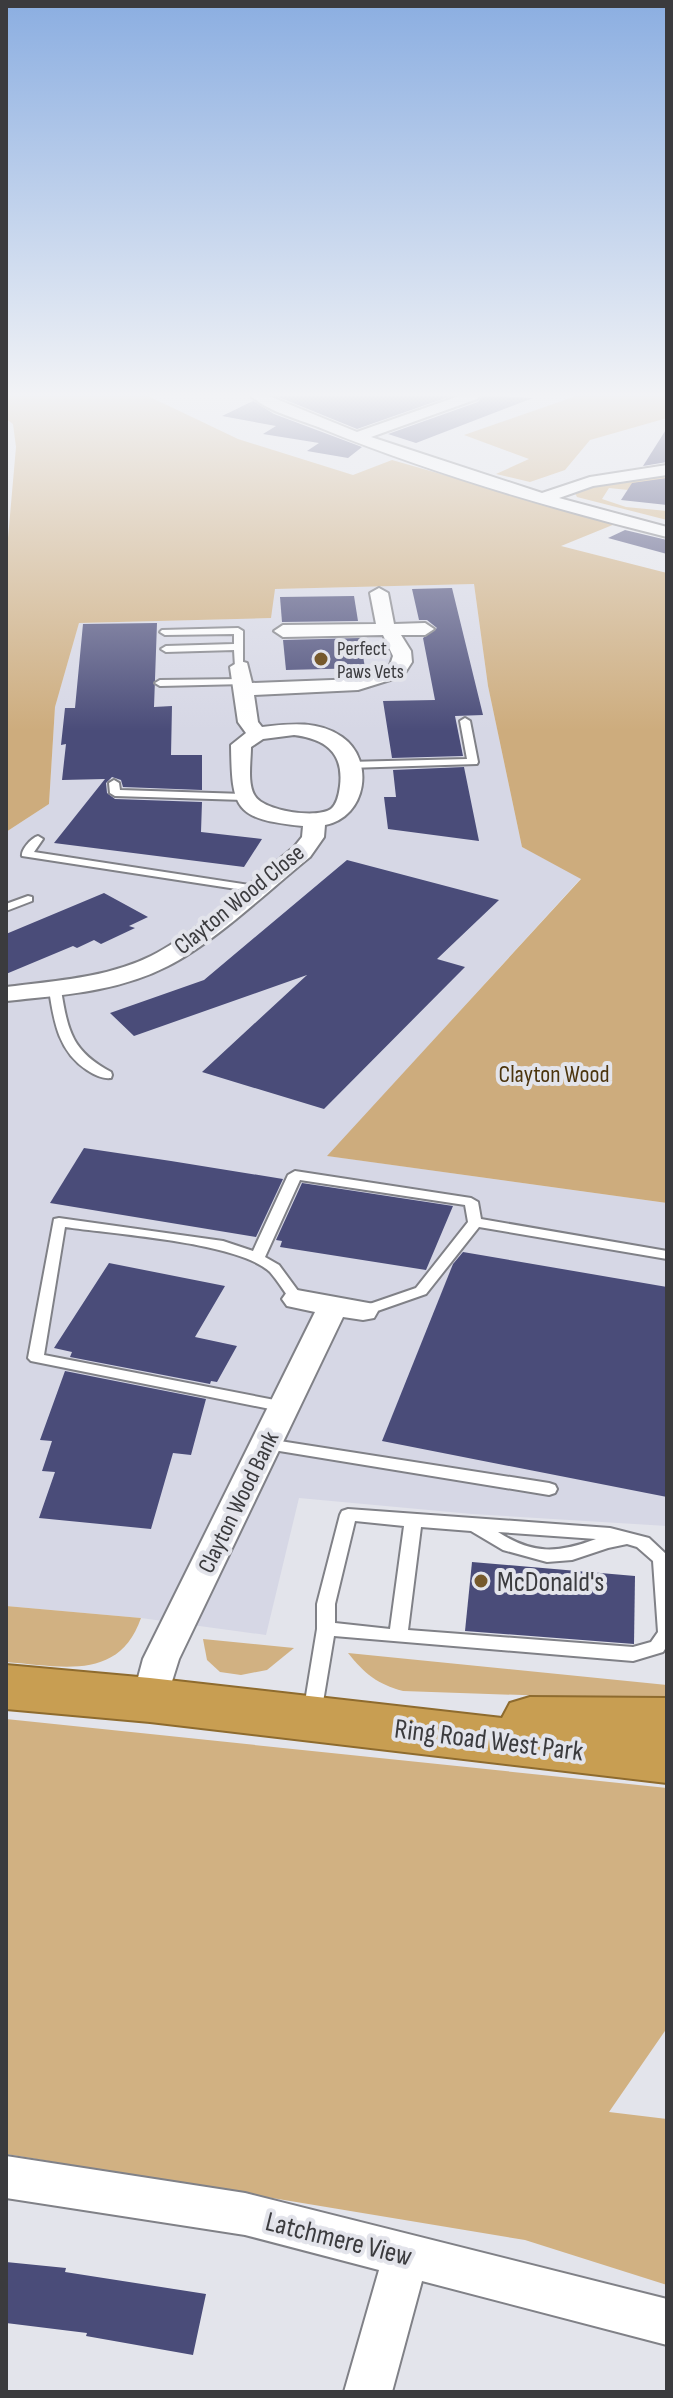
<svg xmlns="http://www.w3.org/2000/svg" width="673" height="2398" viewBox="0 0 673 2398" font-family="'Sofia Sans Condensed',sans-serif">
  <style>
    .built { fill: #d6d7e5 }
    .green { fill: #d1b182 }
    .forest { fill: #cdac7d }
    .building { fill: #4a4c79 }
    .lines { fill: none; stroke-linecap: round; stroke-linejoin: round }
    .service-casing { stroke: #808187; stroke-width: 4 }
    .minor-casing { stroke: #808187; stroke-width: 4 }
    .trunk-casing { stroke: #8e6b2e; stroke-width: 4 }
    .service { fill: #fff; fill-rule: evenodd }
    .minor { fill: #fff; fill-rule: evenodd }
    .trunk { fill: #c89e52; fill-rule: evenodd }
    .poi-dot { fill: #76592c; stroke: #e3e4eb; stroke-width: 3 }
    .labels { text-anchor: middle; stroke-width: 8; stroke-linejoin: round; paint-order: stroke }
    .far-poi-label { font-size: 20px; fill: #3b3b3e; stroke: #e3e4eb; text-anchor: start }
    .street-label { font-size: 24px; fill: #3b3b3e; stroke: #e3e4eb }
    .park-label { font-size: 24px; fill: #4b340d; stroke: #e3e4eb }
    .near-poi-label { font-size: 28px; fill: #3b3b3e; stroke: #e3e4eb; text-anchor: start }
    .near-street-label { font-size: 28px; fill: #3b3b3e; stroke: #e3e4eb }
  </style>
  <rect width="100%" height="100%" fill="#e3e4eb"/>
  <!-- built -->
  <path class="built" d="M474,584L488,686L522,847L581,878L328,1156L667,1203V1526L472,1514L299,1498L266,1635L141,1618L6,1606V832L49,804L55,707L79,623L270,618L274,589Z"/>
  <!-- green -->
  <g class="green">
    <path d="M667,476V494L609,488L602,499L626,507L667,511V520L577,497L575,493L577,489L610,481Z"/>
    <path d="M6,1606L141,1618C119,1682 60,1666 6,1662Z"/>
    <path d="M203,1639L294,1648L267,1670L241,1675L220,1672L207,1660Z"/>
    <path d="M348,1653L667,1685V1700L403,1691C377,1684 365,1674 348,1653Z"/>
    <path d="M6,1719L667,1788V2028L609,2112L667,2119V2285L525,2240L6,2154Z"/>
  </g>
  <!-- forest -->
  <g class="forest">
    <path d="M6,396H148L238,439L353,475L392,460L615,524L561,546L667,573V1203L327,1156L581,879L522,847L488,686L474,584L275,589L271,618L79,623L55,707L49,804L6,832V561L16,447L13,424L6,419Z"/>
    <path d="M576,396H667V418L590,440L565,470L530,482L496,474L529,459L464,435Z"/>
  </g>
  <!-- building -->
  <g class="building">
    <path d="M276,396H451L357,429Z"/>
    <path d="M482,396L533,398L416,443L388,434L478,402Z"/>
    <path d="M253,401L274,414L362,447L348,458L307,451L319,443L263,434L276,426L222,416Z"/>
    <path d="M667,428V462L643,466Z"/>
    <path d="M667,478V505L621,500L632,483Z"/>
    <path d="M625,530L667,540V554L608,538Z"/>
    <path d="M452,588L483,715L455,716L463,756L392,758L383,701L435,700L423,638L437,628L427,620H419L412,589Z"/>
    <path d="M354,596L358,621L282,622L280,597Z"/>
    <path d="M157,623L154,707L172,706L171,755H202V790L123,787L121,780L112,777L106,783L107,793L115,799L202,802L201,832L262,839L244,867L54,843L105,779L62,780L66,744L61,745L65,708H75L83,624Z"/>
    <path d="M360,638L365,668L286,670L283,640Z"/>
    <path d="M464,767L479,841L388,829L384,797H396L393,770Z"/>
    <path d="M347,860L499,900L437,959L465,967L324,1109L202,1072L307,975L134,1036L110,1013L204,980Z"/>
    <path d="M104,893L148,917L129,926L135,928L101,944L94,940L77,948L73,946L6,974V934Z"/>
    <path d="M84,1148L171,1161L283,1179L256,1237L50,1203Z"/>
    <path d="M302,1183L453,1206L426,1270L280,1247L282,1241L276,1240Z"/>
    <path d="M463,1252L667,1287V1497L382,1441L453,1264Z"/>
    <path d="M109,1263L225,1286L195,1337L237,1346L217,1382L211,1381L210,1384L70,1357L72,1352L54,1348Z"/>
    <path d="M65,1371L206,1399L191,1455L173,1453L151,1529L39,1518L55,1472L42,1471L52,1441L40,1440Z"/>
    <path d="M472,1562L635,1576L634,1644L465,1631Z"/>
    <path d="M6,2262L66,2268L65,2272L206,2294L193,2355L86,2336L87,2333L6,2323Z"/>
  </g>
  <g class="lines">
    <!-- service casing -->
    <g class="service-casing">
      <g id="service">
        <path d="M238,628L243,631V669L235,667L234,650L166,652L161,649L166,646L234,644V634L165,635L160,632L162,630Z"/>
        <path d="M242,679L247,682L245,684L160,686L155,683L160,680Z"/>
        <path d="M465,718L470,721L478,762L477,764L348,768L343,765L348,762L467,759L460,721Z"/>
        <path d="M114,780L119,783L120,790L244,794L249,797L244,800L115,796L110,793L109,783Z"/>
        <path d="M38,836L43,839L34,852L256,886L262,889L256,892L22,856C21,850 31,838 38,836Z"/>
        <path d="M28,896L32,897V901L6,911V904Z"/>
        <path d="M55,986L61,990C68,1032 72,1051 111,1072L112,1075L111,1078C102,1079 95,1075 87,1070C58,1051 54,1021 49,990Z"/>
        <path d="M295,1171L471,1198L478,1202L481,1219L667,1251V1259L479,1227L426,1294L363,1316L356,1311L358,1308L416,1288L468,1222L465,1205L300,1180L265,1257L279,1265L304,1299L302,1302H292C285,1293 278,1281 270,1272C239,1242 111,1234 65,1227L44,1355L285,1402L291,1403L293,1407L291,1411L285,1412L31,1361L28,1358L54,1219L59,1218L223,1241L253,1251L288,1175Z"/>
        <path d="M267,1439L549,1483L555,1485L557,1489L555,1493L549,1495L261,1448L259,1444L261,1440Z"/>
        <path d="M348,1509L610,1528L649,1538L667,1555V1646L663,1652L633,1661L334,1636L321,1714L318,1719L312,1721L306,1719L303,1714L317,1629V1604L340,1515L342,1511ZM355,1521L404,1526L390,1629L335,1623V1604ZM421,1527L471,1531L503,1550L547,1562L572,1560L608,1548L627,1544L637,1547L653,1561L658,1632L651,1642L633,1647L408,1630ZM498,1532L596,1539C558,1553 534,1555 498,1532Z"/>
      </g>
    </g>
    <!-- minor casing -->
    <g class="minor-casing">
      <g id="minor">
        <path d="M251,396H269L357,432L459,396H479L477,399L371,437L542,493L590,477L667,465V475L593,486L559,498L667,527V537C550,508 434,474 323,429C301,420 268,412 251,396Z"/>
        <path d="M379,588L388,593L394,624L425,623L434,629L425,635H401L411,651L412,662L403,676L358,690L254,695L258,722L262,727C289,724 318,720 342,737C375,760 367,817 325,825L324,837L310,857C269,890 214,943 168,966C118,992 61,995 6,1001V987C55,981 106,978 151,956C197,933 253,880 294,847L302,837L303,826C234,819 232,809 231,745L246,733L238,722L230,667L240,661L247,663L252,683L358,679L389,668L393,656L383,635L283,637L274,631L283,625L376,624L370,593ZM294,735C325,739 344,752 340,786C339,794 337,804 331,809C317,819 264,811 255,796C247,784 251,762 251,747L263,739Z"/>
        <path d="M297,1290L374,1304L378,1311L374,1318L363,1320L343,1317L179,1659L163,1710L150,1714L137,1710L132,1700L143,1659L315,1312L287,1306L282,1299L287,1292Z"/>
        <path d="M6,2156L245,2193L667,2299V2345L422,2281L392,2392H344L379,2270L245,2235L6,2198Z"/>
      </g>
    </g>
    <!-- trunk casing -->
    <g class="trunk-casing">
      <path id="trunk" d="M6,1665L150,1678L502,1718L510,1703L530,1697L667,1698V1783L150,1722L6,1709Z"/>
    </g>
    <!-- service -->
    <use href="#service" class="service"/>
    <!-- minor -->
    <use href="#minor" class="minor"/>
    <!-- trunk -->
    <use href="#trunk" class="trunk"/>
  </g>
  <!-- sky -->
  <linearGradient id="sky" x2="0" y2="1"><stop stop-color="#8baee1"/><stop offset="0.54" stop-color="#f2f3f6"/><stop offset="1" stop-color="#f2f3f6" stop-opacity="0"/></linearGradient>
  <rect width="673" height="731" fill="url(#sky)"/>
  <!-- markers -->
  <g class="poi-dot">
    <circle cx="321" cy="659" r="8"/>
    <circle cx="481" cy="1581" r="8"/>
  </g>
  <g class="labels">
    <!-- far-poi labels -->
    <g class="far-poi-label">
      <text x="337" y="655">Perfect<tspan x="337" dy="23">Paws Vets</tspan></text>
    </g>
    <!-- street labels -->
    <g class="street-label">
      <text transform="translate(239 899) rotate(-39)" y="8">Clayton Wood Close</text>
      <text transform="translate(238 1502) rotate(-64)" y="8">Clayton Wood Bank</text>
    </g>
    <!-- park labels -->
    <g class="park-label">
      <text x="554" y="1082">Clayton Wood</text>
    </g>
    <!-- near-poi labels -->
    <g class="near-poi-label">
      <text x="497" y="1591">McDonald's</text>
    </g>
    <!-- near-street labels -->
    <g class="near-street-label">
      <text transform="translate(489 1739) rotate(7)" y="10">Ring Road West Park</text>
      <text transform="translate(339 2238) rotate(14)" y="10">Latchmere View</text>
    </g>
  </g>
  <!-- border -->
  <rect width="673" height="2398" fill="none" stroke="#3b3b3e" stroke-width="16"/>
</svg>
